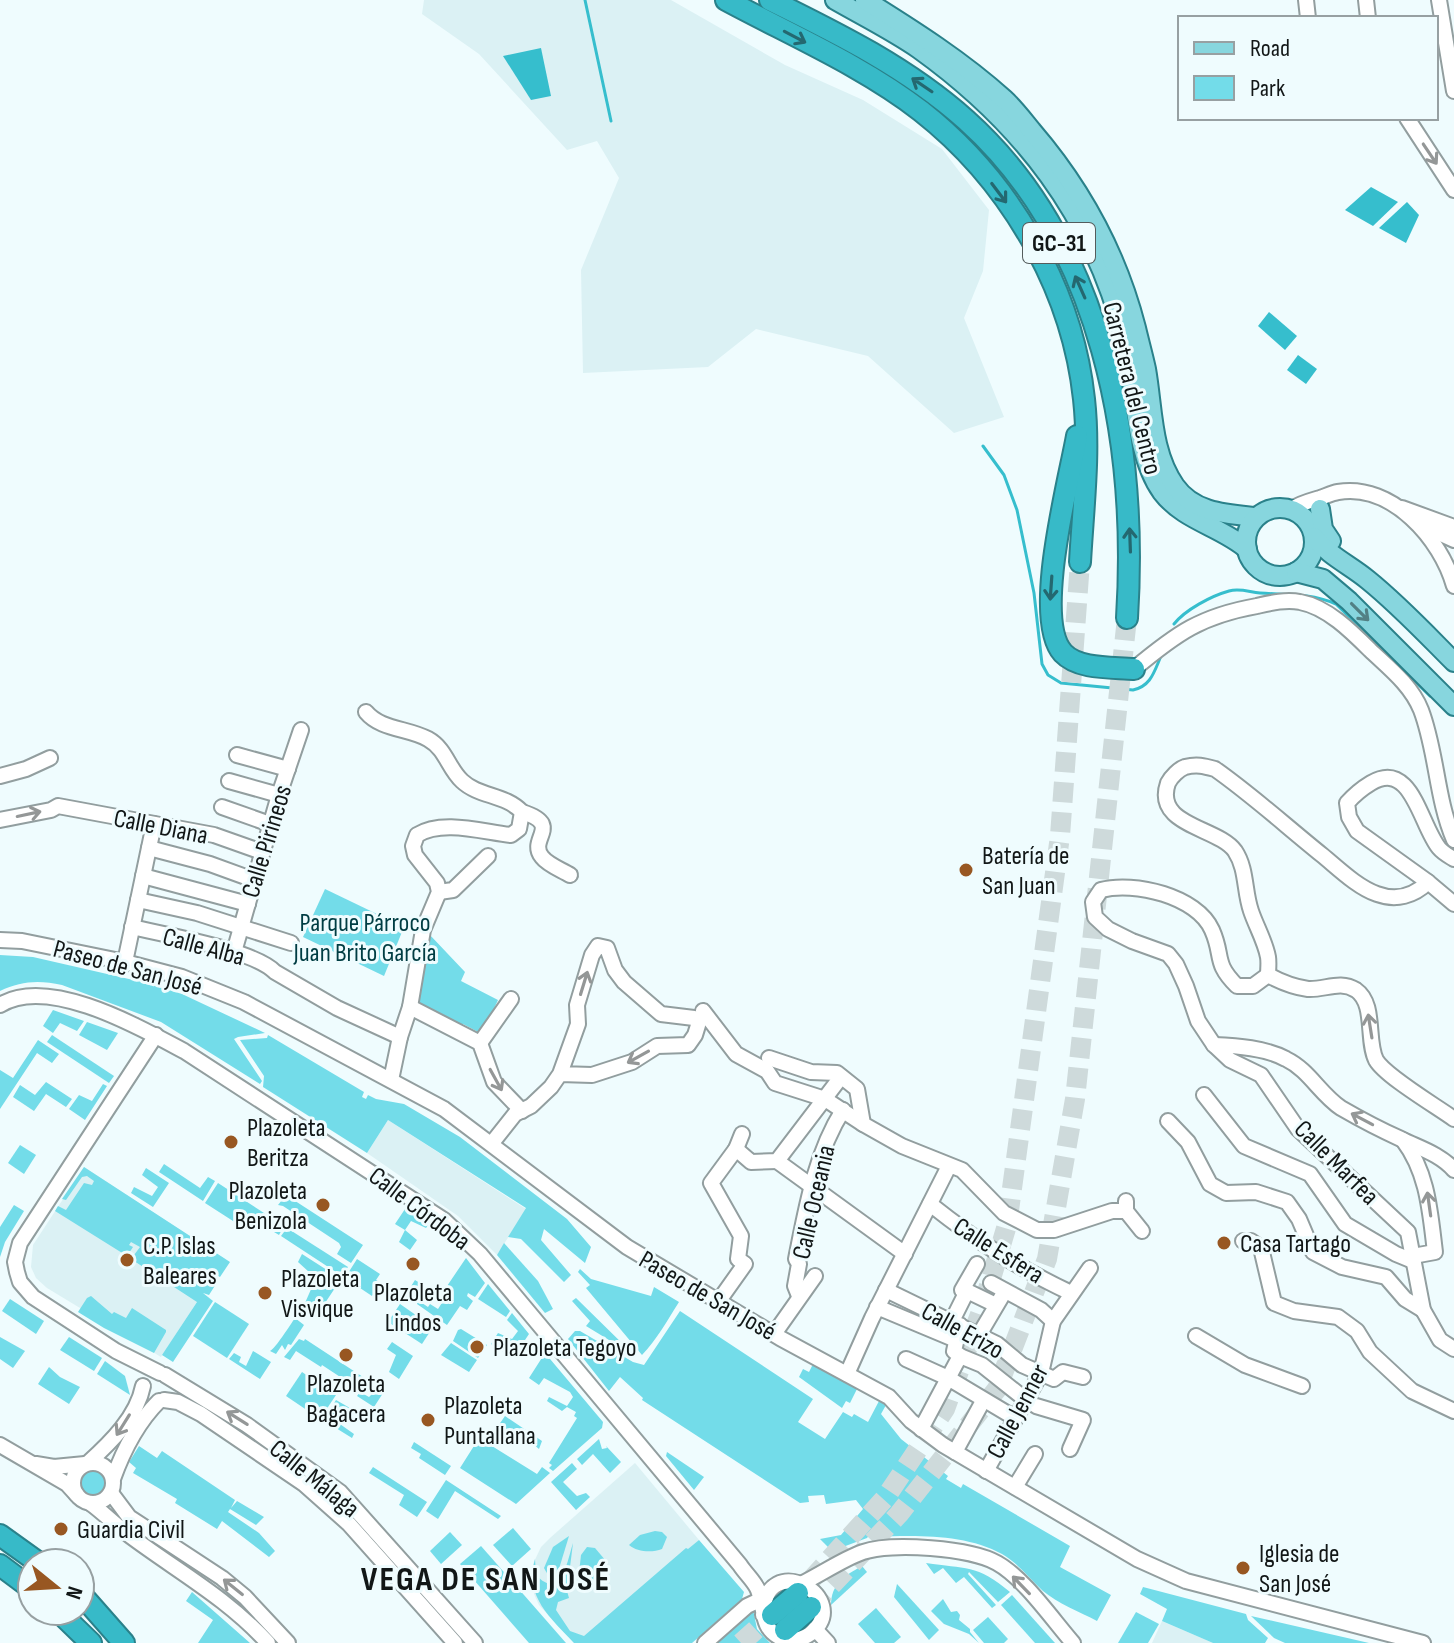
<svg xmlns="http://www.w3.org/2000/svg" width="1454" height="1643" viewBox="0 0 1454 1643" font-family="'Sofia Sans Condensed',sans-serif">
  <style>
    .built { fill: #dbf1f4 }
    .green { fill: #73dce9 }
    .water { fill: #36becd }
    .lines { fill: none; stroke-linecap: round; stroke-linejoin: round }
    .stream { stroke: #36becd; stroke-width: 3 }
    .highway-tunnel { stroke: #cedadb; stroke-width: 20; stroke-dasharray: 20 10; stroke-linecap: butt }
    .minor-casing { stroke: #929e9f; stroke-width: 18 }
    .major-casing { stroke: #2a818a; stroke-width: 22 }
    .highway-casing { stroke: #2a818a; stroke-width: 24 }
    .minor { stroke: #fff; stroke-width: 14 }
    .major { stroke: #87d6de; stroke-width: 18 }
    .highway { stroke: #37bac8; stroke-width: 20 }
    .oneway { stroke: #246870 }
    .oneway2 { stroke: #949797 }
    .oneway3 { stroke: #528084 }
    .poi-dot { fill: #985722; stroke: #effcfe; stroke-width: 3 }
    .labels { text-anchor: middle; stroke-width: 6; stroke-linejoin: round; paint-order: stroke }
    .shield { fill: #effcfe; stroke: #545c5c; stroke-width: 2 }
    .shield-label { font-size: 24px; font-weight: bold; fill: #121717 }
    .street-label { font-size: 26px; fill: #121717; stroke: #effcfe }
    .poi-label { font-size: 26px; fill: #121717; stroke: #effcfe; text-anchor: start }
    .park-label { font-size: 26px; fill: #003d43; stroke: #effcfe }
    .district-label { font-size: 34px; font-weight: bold; letter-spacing: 2px; fill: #121717; stroke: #effcfe }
  </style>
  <rect width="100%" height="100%" fill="#effcfe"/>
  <!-- built -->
  <g class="built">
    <path d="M424,0H671L785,65L863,100L942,149L989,210L983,271L964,318L1004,417L954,433L868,356L756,329L708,367L583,373L581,270L619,178L597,141L567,150L479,54L422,14Z"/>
    <path d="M388,1120L526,1209L497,1255L458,1216L367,1153Z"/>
    <path d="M84,1167L225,1259L161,1357L47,1288L36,1278L31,1267L33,1245Z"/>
    <path d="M635,1463L699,1540L582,1643H574L539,1605L534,1594L533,1564L541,1547L550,1538Z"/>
    <path d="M1162,1621L1213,1643H1152Z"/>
  </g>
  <!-- green -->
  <g class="green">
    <path d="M325,889L404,927L384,976L303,937Z"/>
    <path d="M429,934L465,972L461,981L498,1000L482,1034L463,1024L460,1029L442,1020L444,1015L414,1001Z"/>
    <path d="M0,955L33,957L142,982L182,994L265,1033L238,1037L234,1039L262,1081L260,1084L161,1022L62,985C39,980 21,981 0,991Z"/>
    <path d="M53,1010L84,1021L77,1031L60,1023L53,1033L43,1026Z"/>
    <path d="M87,1022L118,1033L107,1050L79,1035Z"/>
    <path d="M52,1035L114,1076L109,1083L47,1042Z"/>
    <path d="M268,1035L364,1092L362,1097L366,1099L368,1095L376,1099L404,1104L460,1137L567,1219L591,1247L585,1263L544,1229L541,1240L571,1275L564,1282L521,1239L508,1237L526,1208L388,1120L367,1153L263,1087L264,1076L240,1040L267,1038Z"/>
    <path d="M38,1040L59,1054L52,1063L37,1053L0,1109V1070L13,1078Z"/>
    <path d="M46,1082L72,1099L66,1107L46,1094L34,1111L13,1097L20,1085L35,1095Z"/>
    <path d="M103,1084L107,1086L85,1120L69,1109L79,1095L92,1101Z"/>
    <path d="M20,1145L36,1155L24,1174L8,1163Z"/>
    <path d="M164,1164L200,1188L208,1177L215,1181L203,1201L159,1172Z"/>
    <path d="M84,1167L230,1262L220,1277L215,1274L211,1281L216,1284L209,1295L203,1293L213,1301L173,1362L162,1355L197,1302L131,1259L140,1247L131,1242L129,1245L133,1247L127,1256L55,1211L58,1206L66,1210L84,1183L92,1185L94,1181L87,1176L82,1177L66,1200L62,1199Z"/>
    <path d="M146,1168L169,1183L153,1207L131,1193L134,1187L152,1196L158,1187L142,1175Z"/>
    <path d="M218,1183L284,1226L279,1235L264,1226L267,1221L257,1215L247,1230L205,1203Z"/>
    <path d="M286,1195L363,1245L351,1263L337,1254L341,1247L339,1243L283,1206L278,1205Z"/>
    <path d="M14,1205L24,1211L5,1242L0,1257V1227Z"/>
    <path d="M405,1209L429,1224L426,1228L411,1221L405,1230L417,1240L410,1250L399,1242L405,1230L395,1224Z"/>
    <path d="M287,1228L348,1267L342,1276L281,1236Z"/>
    <path d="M504,1243L538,1281L553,1309L545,1313L497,1255Z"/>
    <path d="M302,1254L341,1279L319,1312L305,1303L312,1287L303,1281L309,1272L298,1262Z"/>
    <path d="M466,1258L485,1283L475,1297L468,1293L467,1296L473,1301L467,1310L460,1306L447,1325L417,1304V1297L408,1291L415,1280L426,1287L419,1301L428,1307L430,1304L438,1309L447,1295L443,1292Z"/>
    <path d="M357,1259L380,1274L376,1280L381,1283L372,1296L345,1278Z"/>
    <path d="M580,1269L591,1279L651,1296L654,1287L679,1302C667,1321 657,1339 642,1355L586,1288L590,1285L578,1272Z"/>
    <path d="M488,1284L510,1311L506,1317L478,1299Z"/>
    <path d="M91,1296L112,1314L114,1312L126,1318L132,1308L166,1330V1332L154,1353L104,1328L78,1312L87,1298Z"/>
    <path d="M576,1298L631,1352L632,1354L586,1326L590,1321L572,1301Z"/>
    <path d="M10,1299L44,1321L36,1334L2,1311Z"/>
    <path d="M215,1302L249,1324L227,1358L193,1336Z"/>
    <path d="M400,1304L433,1327L422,1344L388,1322Z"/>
    <path d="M680,1311L813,1399L798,1422L825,1439L843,1412L852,1417L854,1414L868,1422L879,1401L886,1405L881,1414L901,1439L948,1476L946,1479L961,1488L963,1484L1070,1546L1060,1567L1111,1595L1097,1621C1080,1612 1057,1603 1043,1591C1029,1578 1019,1564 1002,1554C966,1534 915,1535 875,1537L870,1534L867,1538L832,1551L820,1539L841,1535L863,1509L856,1500L826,1504L824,1495L808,1496L809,1502L800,1503L642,1400L643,1398L620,1377L609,1391L568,1339L575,1331H580L633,1362L644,1365Z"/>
    <path d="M512,1313L529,1334L521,1346L512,1340L502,1352L491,1344L498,1333L512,1339L518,1331L507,1320Z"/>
    <path d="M295,1318L304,1325L291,1345L288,1344L285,1350L282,1345L276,1354L270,1351C276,1348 290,1325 295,1318Z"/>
    <path d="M461,1329L487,1345L478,1358L453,1341L458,1330Z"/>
    <path d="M0,1337L25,1351L13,1368L0,1359Z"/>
    <path d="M69,1337L102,1358L94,1371L60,1350Z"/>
    <path d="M299,1339L304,1341L305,1339L366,1379L360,1392L369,1397L379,1387L385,1390L374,1407L357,1396L360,1392L357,1388L322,1365L321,1367L296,1351L290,1360L284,1357Z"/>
    <path d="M392,1342L413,1356L399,1379L389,1372L396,1355L387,1349Z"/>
    <path d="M451,1343L477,1360L469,1372L441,1355Z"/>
    <path d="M253,1351L271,1362L260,1379L229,1359L234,1353L241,1357L239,1362L246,1366Z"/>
    <path d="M545,1353L603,1422L602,1428L553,1471L549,1468L552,1465L549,1463L577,1418L574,1416L576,1412L567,1407L562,1411L547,1401L549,1397L567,1406L573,1397L570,1392L544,1378L539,1385L529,1378Z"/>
    <path d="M105,1361L125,1376L130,1395L97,1374Z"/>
    <path d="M817,1364L858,1387L850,1403L846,1401L842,1408L799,1377L803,1369L809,1372L812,1366Z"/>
    <path d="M49,1367L60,1377L80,1387L69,1404L38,1384Z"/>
    <path d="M302,1372L336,1395L320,1419L286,1396Z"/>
    <path d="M336,1400L350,1408L349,1411L345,1409L337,1422L354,1434L352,1438L323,1420Z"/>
    <path d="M505,1416L542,1441L539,1449L522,1435L521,1437L509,1429L505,1435L496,1429Z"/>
    <path d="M479,1438L537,1474L542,1467L550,1473L516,1504L460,1468Z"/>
    <path d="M599,1439L602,1449L607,1448L606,1446L621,1462L610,1473L593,1454L582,1465L577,1459Z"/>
    <path d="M414,1442L451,1466L445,1475L419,1458L421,1454L411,1448Z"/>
    <path d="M139,1446L157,1458L162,1451L235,1500L231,1508L237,1501L264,1517L256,1525L230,1509L228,1512L259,1533L275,1551L269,1557L222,1521L217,1529L175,1503L177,1499L133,1473L136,1468L129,1462Z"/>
    <path d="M667,1452L704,1477L694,1490L666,1456Z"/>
    <path d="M572,1463L577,1469L563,1482L577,1496L586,1493L590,1497L576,1510L551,1482Z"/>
    <path d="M373,1467L427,1502L417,1517L399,1505L404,1495L369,1473Z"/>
    <circle cx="94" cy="1483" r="13"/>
    <path d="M446,1480L501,1516L498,1519L455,1491L438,1519L426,1511Z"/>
    <path d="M513,1528L531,1549L512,1566L493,1545Z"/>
    <path d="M655,1531L662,1532L667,1537L662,1549C652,1553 637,1552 629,1545L640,1535Z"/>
    <path d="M450,1532L462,1545L441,1564L430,1551Z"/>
    <path d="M569,1536L558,1572L554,1576L548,1575L544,1568L553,1547Z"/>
    <path d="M699,1540L744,1592L742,1599L692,1643H574C551,1618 524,1597 535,1559L536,1575C562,1602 567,1561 573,1543L567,1591L569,1598L558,1602L556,1610L570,1631L584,1636L686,1548L688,1549Z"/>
    <path d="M481,1546L566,1643H529L460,1564Z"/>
    <path d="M587,1547L595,1548L606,1561L603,1570L593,1580L587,1579L579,1573L581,1555Z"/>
    <path d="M926,1563C965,1569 977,1564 1010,1592L998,1602L969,1572L968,1574L996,1605L992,1608L964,1577L956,1583L943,1568L934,1574Z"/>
    <path d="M862,1566L867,1572L831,1605C831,1584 844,1576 862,1566Z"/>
    <path d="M897,1584L939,1630L929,1640L894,1597Z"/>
    <path d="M1143,1587L1246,1614L1248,1620L1268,1638L1265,1643H1213L1162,1621L1167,1609L1140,1594Z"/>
    <path d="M192,1592L250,1643H198L213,1620L186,1601Z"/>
    <path d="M1012,1595L1055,1643H1035L1001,1605Z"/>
    <path d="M943,1599L951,1612L957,1611L960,1615L959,1620L970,1629V1632L979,1643L969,1634L944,1624L931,1611Z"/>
    <path d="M876,1608L901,1637L894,1643H875L858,1624Z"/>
    <path d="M753,1609L757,1629L770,1643H708Z"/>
    <path d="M1136,1612L1159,1624L1148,1643H1118Z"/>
    <path d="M1251,1616L1356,1640L1369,1643H1285L1274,1638Z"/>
    <path d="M988,1617L1008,1639L1004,1643H984L973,1630Z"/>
  </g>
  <!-- water -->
  <g class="water">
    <path d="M541,48L551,96L531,100L503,56Z"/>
    <path d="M1371,187L1398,202L1373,226L1345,210Z"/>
    <path d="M1407,202L1419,215L1406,243L1379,228Z"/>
    <path d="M1269,312L1297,336L1285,350L1258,326Z"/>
    <path d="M1298,355L1317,369L1306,384L1287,370Z"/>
  </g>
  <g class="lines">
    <!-- stream -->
    <g class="stream">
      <path d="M585,0L611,121"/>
      <path d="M983,446L1004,475L1017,510L1034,593L1042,664L1048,675L1061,683L1133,690C1151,686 1154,672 1161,656"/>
      <path d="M1174,624C1185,610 1211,596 1229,591C1240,588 1249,592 1260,593C1287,595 1310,593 1336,604L1430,696"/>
    </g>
    <!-- highway-tunnel -->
    <g class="highway-tunnel">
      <path d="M810,1581L886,1497L945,1409L982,1309L1007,1225L1060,836L1080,562"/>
      <path d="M811,1607L899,1514L997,1389L1047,1259L1075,1099L1127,618"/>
      <path d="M741,1643L772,1615"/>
    </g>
    <!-- minor casing -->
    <g class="minor-casing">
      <g id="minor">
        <path d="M1306,0L1308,18"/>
        <path d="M1366,0L1368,18"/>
        <path d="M1439,0L1454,91"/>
        <path d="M1407,118L1454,190"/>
        <path d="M1402,508L1454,527"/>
        <path d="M1292,509C1301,503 1310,501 1320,498C1326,496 1332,493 1338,492C1392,483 1441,539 1454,586"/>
        <path d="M1421,525L1454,540"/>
        <path d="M1134,669C1177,633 1201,616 1257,606C1270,603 1286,599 1300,602C1327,607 1351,631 1370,650C1389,668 1411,685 1421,710C1437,752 1436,798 1454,840"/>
        <path d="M366,712C381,730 408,728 428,739C446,749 448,768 462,781C479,797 505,794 522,812L519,829L511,835C483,832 442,819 417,835L413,846L415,855L437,883L439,892L423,930L410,1007L400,1037L391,1080"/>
        <path d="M237,755L288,769"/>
        <path d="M0,776L26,769L50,758"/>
        <path d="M229,781L279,795"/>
        <path d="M222,807L270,824"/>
        <path d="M522,812C564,825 527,839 542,857C548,865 562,870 570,875"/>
        <path d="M0,820L51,810L58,806L214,835L262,852"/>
        <path d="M149,848L210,864L254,880"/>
        <path d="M1454,859C1449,856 1443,853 1439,848C1420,825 1412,759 1371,783C1361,789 1355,794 1347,803L1349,817L1357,831L1428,882L1454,904"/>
        <path d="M143,876L248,904"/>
        <path d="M439,892L453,890L488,856"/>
        <path d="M138,900L197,913L291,943"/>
        <path d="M132,927C165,935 254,950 275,972L337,1008L400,1037"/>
        <path d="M0,940L22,941L125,962L182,977L244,1002L444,1109L627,1247L780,1338L889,1397L911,1421L943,1445L1137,1559L1186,1581L1423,1643"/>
        <path d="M234,952L279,795L301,730"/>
        <path d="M125,962L154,824"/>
        <path d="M1268,975L1253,986H1237C1213,962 1224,957 1212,930C1197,896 1134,881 1101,890L1093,902L1095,917L1108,929L1132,941L1168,954L1176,964L1186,986L1198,1021L1214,1045L1230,1060L1261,1075L1298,1129L1408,1232L1423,1310L1440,1340L1454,1349"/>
        <path d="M1268,975C1268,970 1269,963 1268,957C1265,941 1256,926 1251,911C1244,891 1247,869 1235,851C1218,827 1153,826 1168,783C1171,777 1179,769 1185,767C1197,764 1204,766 1215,769C1252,795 1286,826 1322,855C1338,868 1357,887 1377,894C1396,901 1414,896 1428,882"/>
        <path d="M1268,975C1281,982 1293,987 1308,989C1325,990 1340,980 1356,990C1376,1004 1366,1040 1376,1060C1385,1076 1436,1106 1454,1119"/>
        <path d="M0,1005C48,975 139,1027 184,1051L444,1220L480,1254L740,1565C745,1573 755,1582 758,1590C765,1607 760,1629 781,1638C792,1642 801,1640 810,1634C856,1598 764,1547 763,1615"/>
        <path d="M410,1007L480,1043L494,1082L522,1111"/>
        <path d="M703,1011L736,1054L767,1071L775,1083L825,1099L863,1124"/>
        <path d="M156,1035L20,1243L15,1262L17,1272L20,1282L33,1297L116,1351L160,1373"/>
        <path d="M480,1043L511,999"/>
        <path d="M1214,1045C1237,1046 1266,1048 1286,1059C1309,1070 1320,1094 1341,1108C1360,1119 1381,1130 1401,1139C1419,1148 1440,1154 1454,1170"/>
        <path d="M769,1058L811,1072L837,1073L857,1089L863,1124L902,1146L962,1170L1004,1213L1037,1230H1054L1112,1211H1126"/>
        <path d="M1204,1095L1244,1146L1310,1174L1345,1224L1396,1254L1413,1261"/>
        <path d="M1168,1121L1188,1142L1210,1184L1226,1193L1256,1192L1287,1202L1299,1219L1313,1252L1342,1267L1386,1277L1405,1299L1423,1310"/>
        <path d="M1403,1140C1428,1173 1430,1212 1435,1252L1413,1256"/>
        <path d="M492,1143L515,1114L531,1106L551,1087L560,1074L578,1024L577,1005L592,955L598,946L607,948L615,970L624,982L661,1014L694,1018L699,1022L695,1035L688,1045L657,1046L632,1062L592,1075L560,1074"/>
        <path d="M736,1149L751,1162L777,1161L841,1077"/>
        <path d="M777,1161L905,1254"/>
        <path d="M1126,1201V1211L1142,1231"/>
        <path d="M930,1204C978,1242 1016,1267 1071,1293"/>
        <path d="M1243,1241H1251L1261,1248L1274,1303L1294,1311L1338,1317L1357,1331L1370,1352L1412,1391L1454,1411"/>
        <path d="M991,1283L1041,1310L1053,1321"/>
        <path d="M886,1290L997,1344L1022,1365L1054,1379L1063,1372L1083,1377"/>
        <path d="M967,1291L996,1305"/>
        <path d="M799,1296L795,1286L799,1264L796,1259C806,1209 815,1154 843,1110"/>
        <path d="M718,1302L745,1264L738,1259L741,1236L711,1183L736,1149L742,1134"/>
        <path d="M877,1307L956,1340"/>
        <path d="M952,1321L967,1291L962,1290L977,1264"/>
        <path d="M774,1334L815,1276"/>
        <path d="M979,1335L1005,1291"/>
        <path d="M1196,1336L1245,1365L1302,1386"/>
        <path d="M960,1356L982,1365L1026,1400"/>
        <path d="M906,1359L948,1378L1015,1418"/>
        <path d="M847,1374L872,1318L949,1166"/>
        <path d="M165,1375L247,1425L340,1492L475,1643"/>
        <path d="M164,1400L178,1402L201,1414L304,1484L349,1524L455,1643"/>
        <path d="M1036,1406L1083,1420L1070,1449"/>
        <path d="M921,1429L960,1356L954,1351L960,1325"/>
        <path d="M0,1445L67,1484L77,1495"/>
        <path d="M955,1452L983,1401"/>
        <circle cx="93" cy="1483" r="20"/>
        <path d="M88,1463C110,1443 137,1417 143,1386"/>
        <path d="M36,1464L54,1467L85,1464"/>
        <path d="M986,1471L1041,1373L1053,1321L1090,1268"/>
        <path d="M113,1479C123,1451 138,1422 159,1401"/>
        <path d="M1015,1487L1035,1454"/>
        <path d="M111,1493L129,1517L222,1578L245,1597L288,1643"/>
        <path d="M90,1503C104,1513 115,1525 129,1535C177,1571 227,1598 268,1643"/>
        <path d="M803,1583C823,1573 843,1559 863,1552C891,1542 971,1548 997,1563C1024,1578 1052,1619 1073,1643"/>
        <path d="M815,1629L828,1643"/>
        <path d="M705,1643L747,1606L766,1597"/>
      </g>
    </g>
    <!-- major casing -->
    <g class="major-casing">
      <g id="major">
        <path d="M835,0C863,16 893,31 919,49C1022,123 1094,216 1125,340C1136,386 1134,453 1162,492C1184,521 1220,526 1247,549"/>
        <path d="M865,0C913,30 962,61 1004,99C1014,108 1023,120 1032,131C1081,188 1117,254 1136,328C1139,341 1143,355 1146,369C1153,408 1151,452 1175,486C1194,513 1226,514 1256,517"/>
        <circle cx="1280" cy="542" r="34"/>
        <path d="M1320,509L1323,529L1331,541"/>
        <path d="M1314,537C1329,556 1350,565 1368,580C1399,605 1426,634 1454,662"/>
        <path d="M1296,572L1323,579L1349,601L1454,706"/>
      </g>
    </g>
    <!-- highway casing -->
    <g class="highway-casing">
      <g id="highway">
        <path d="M726,0C791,35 863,66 921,111C1009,180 1072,287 1084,399C1090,453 1083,508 1080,562"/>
        <path d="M770,0C839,34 908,68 966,120C1103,243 1138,444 1127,618"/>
        <path d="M1077,436C1069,481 1032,619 1063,653C1079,670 1113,667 1134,669"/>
        <path d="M0,1535L39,1563"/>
        <path d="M0,1565L32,1589"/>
        <path d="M80,1593L124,1643"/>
        <path d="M58,1611L91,1643"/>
        <path d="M772,1615L798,1593"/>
        <path d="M785,1630L811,1607"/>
      </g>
    </g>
    <!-- minor -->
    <use href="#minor" class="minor"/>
    <!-- major -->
    <use href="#major" class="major"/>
    <!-- highway -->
    <use href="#highway" class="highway"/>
  </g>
  <!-- one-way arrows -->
  <defs><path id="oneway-shaft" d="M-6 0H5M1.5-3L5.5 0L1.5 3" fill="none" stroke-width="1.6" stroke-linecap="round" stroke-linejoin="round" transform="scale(2)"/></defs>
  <g class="oneway">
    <use href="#oneway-shaft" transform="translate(795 37) rotate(28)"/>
    <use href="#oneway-shaft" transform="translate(922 85) rotate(-146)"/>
    <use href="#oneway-shaft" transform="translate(999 193) rotate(53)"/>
    <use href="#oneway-shaft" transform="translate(1080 287) rotate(-114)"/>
    <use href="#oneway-shaft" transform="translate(1130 540) rotate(-92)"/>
    <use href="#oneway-shaft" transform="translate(1051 588) rotate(94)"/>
  </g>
  <g class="oneway2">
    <use href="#oneway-shaft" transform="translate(1430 154) rotate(56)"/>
    <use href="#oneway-shaft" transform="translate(29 814) rotate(-12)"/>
    <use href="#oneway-shaft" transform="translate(584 983) rotate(-73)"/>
    <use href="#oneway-shaft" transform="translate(1370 1026) rotate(-99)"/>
    <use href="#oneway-shaft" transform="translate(638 1057) rotate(151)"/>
    <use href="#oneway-shaft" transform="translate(496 1080) rotate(61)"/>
    <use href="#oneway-shaft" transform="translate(1362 1119) rotate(-152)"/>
    <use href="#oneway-shaft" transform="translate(1429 1204) rotate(-98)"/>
    <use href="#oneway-shaft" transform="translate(237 1418) rotate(-148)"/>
    <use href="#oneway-shaft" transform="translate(123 1425) rotate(122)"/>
    <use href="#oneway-shaft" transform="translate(1021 1585) rotate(-134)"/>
    <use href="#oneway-shaft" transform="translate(233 1587) rotate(-141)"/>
  </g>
  <use class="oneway3" href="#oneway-shaft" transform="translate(1360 612) rotate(45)"/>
  <!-- markers -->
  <g class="poi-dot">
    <circle cx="966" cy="870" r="8"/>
    <circle cx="231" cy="1142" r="8"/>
    <circle cx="323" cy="1205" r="8"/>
    <circle cx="1224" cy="1243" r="8"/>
    <circle cx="127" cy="1260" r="8"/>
    <circle cx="413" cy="1264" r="8"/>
    <circle cx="265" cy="1293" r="8"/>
    <circle cx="477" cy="1347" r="8"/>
    <circle cx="346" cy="1355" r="8"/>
    <circle cx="428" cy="1420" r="8"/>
    <circle cx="61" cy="1529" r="8"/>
    <circle cx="1243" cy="1568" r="8"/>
  </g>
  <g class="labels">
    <!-- shield labels -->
    <rect class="shield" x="1023" y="223" width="72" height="40" rx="6"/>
    <g class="shield-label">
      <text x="1059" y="251">GC-31</text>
    </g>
    <!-- street labels -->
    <g class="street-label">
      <text transform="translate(1133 388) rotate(76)" y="9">Carretera del Centro</text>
      <text transform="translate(161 826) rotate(11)" y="9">Calle Diana</text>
      <text transform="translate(266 841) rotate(-73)" y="9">Calle Pirineos</text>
      <text transform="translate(204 946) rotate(15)" y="9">Calle Alba</text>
      <text transform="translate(128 967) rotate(15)" y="9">Paseo de San José</text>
      <text transform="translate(1337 1162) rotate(45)" y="9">Calle Marfea</text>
      <text transform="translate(813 1202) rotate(-77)" y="9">Calle Oceania</text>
      <text transform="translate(420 1208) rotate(37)" y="9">Calle Córdoba</text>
      <text transform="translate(999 1250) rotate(32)" y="9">Calle Esfera</text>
      <text transform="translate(708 1295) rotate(30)" y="9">Paseo de San José</text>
      <text transform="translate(963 1330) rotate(29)" y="9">Calle Erizo</text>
      <text transform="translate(1017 1411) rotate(-62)" y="9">Calle Jenner</text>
      <text transform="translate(315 1478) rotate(39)" y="9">Calle Málaga</text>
    </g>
    <!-- poi labels -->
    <g class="poi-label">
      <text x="982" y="864">Batería de<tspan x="982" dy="30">San Juan</tspan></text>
      <text x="247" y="1136">Plazoleta<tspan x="247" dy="30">Beritza</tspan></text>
      <text x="307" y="1199" text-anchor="end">Plazoleta<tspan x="307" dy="30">Benizola</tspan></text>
      <text x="1240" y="1252">Casa Tartago</text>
      <text x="143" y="1254">C.P. Islas<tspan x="143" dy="30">Baleares</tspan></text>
      <text x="281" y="1287">Plazoleta<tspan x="281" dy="30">Visvique</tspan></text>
      <text x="413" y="1301" text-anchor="middle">Plazoleta<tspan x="413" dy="30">Lindos</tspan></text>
      <text x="493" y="1356">Plazoleta Tegoyo</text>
      <text x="346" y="1392" text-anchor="middle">Plazoleta<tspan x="346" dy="30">Bagacera</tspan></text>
      <text x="444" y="1414">Plazoleta<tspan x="444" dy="30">Puntallana</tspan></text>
      <text x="77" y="1538">Guardia Civil</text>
      <text x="1259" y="1562">Iglesia de<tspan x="1259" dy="30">San José</tspan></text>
    </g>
    <!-- park labels -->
    <g class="park-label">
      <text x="365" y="931">Parque Párroco<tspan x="365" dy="30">Juan Brito García</tspan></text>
    </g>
    <!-- district labels -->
    <g class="district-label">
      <text x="486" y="1590">VEGA DE SAN JOSÉ</text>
    </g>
  </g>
  <!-- legend -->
  <rect x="1178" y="16" width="260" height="104" fill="#effcfe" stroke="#97a0a2" stroke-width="2"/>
  <rect x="1194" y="42" width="40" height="12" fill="#87d6de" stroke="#97a0a2" stroke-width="2"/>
  <text x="1250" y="56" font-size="24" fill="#121717">Road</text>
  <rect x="1194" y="76" width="40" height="24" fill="#73dce9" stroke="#97a0a2" stroke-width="2"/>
  <text x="1250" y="96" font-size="24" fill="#121717">Park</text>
  <!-- north arrow -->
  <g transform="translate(56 1587) rotate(108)"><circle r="38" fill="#effcfe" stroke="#97a0a2" stroke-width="2"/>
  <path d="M0-6L14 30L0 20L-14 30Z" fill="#985722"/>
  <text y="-12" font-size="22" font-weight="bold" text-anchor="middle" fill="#121717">N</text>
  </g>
</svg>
